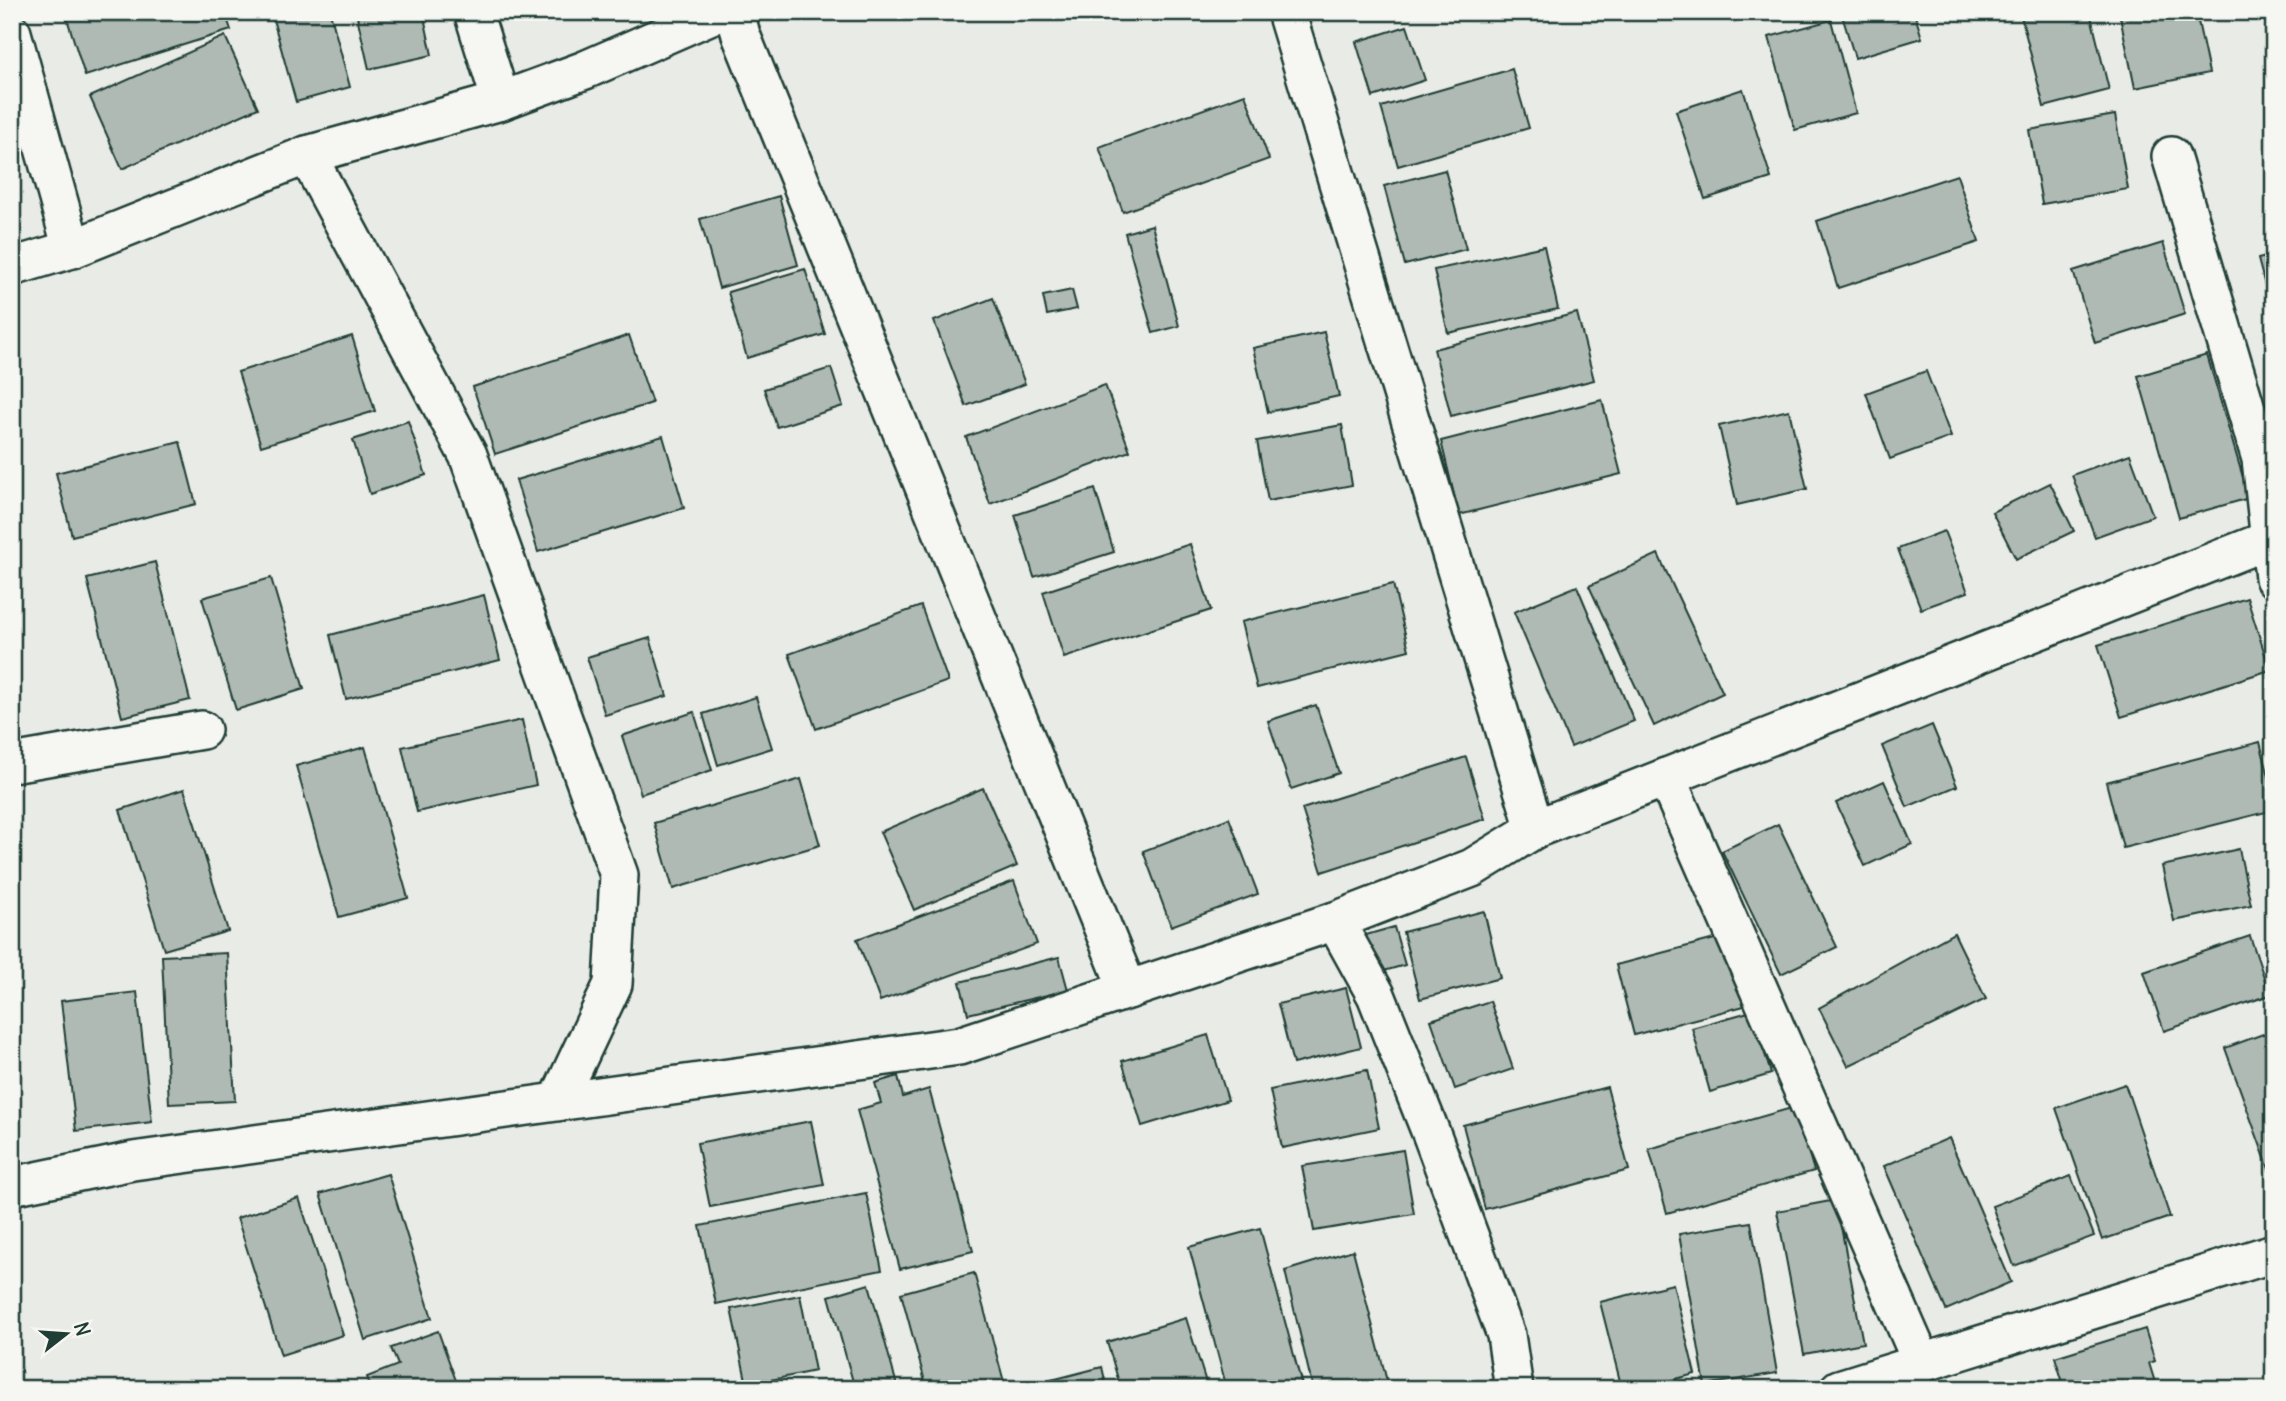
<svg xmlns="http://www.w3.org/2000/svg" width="2286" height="1401" viewBox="0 0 2286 1401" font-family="Delius,sans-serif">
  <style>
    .building { fill: #b0bab5; stroke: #1f3d34; stroke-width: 2 }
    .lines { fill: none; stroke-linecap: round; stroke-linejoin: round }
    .minor-casing { stroke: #1f3d34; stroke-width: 42 }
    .minor { stroke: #f6f6f2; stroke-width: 37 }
  </style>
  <rect width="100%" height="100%" fill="#e9ebe7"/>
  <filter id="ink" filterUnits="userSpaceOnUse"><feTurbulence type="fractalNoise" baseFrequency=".0143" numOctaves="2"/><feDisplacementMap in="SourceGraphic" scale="14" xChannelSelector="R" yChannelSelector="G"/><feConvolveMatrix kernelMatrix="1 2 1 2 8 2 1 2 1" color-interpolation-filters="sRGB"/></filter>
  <g filter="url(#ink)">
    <!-- building -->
    <g class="building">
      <path d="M65,12H225L231,30L85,76Z"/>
      <path d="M271,12H330L350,87L296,102Z"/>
      <path d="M356,12H423L432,55L369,69Z"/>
      <path d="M1841,12H1914L1922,38L1855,58Z"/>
      <path d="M2020,12H2090L2109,90L2044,107Z"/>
      <path d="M2119,12H2196L2209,73L2135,88Z"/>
      <path d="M1831,20L1856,113L1795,130L1769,37Z"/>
      <path d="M1407,26L1425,80L1373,97L1356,42Z"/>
      <path d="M225,36L258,108L122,169L90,97Z"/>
      <path d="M1512,69L1529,128L1398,166L1381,107Z"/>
      <path d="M1743,89L1771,178L1705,199L1676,111Z"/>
      <path d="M1245,94L1269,159L1123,212L1099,147Z"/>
      <path d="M2115,115L2128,189L2042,204L2029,130Z"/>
      <path d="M1445,170L1466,249L1405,265L1384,186Z"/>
      <path d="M1957,175L1979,242L1838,288L1817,221Z"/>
      <path d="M779,196L798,265L719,288L700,219Z"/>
      <path d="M1152,225L1179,326L1153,333L1125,233Z"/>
      <path d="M2163,243L2185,314L2095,343L2073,271Z"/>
      <path d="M1544,246L1558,309L1448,333L1434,270Z"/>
      <path d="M2274,255V320L2258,259Z"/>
      <path d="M805,269L825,334L747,358L728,292Z"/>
      <path d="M1072,290L1077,309L1047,315L1043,296Z"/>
      <path d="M993,298L1025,384L966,406L934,321Z"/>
      <path d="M1577,313L1594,380L1451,416L1434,349Z"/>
      <path d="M1324,332L1339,396L1268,412L1253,348Z"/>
      <path d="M629,335L652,403L495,454L473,387Z"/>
      <path d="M352,336L375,411L261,446L238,372Z"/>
      <path d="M2207,355L2249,498L2179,518L2138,376Z"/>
      <path d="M831,368L843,406L777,427L764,389Z"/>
      <path d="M1926,371L1951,437L1890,459L1866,393Z"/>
      <path d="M1105,385L1130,451L990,504L966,437Z"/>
      <path d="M1602,400L1621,474L1459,515L1441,441Z"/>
      <path d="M1789,410L1807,489L1737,505L1719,426Z"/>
      <path d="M408,421L426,475L370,494L353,440Z"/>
      <path d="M1342,425L1352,485L1268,501L1257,441Z"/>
      <path d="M663,436L684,508L538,552L516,480Z"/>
      <path d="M180,442L196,504L72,536L56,473Z"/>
      <path d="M2130,454L2153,516L2095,537L2072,475Z"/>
      <path d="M2050,483L2074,531L2016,559L1992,512Z"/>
      <path d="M1095,489L1114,552L1034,577L1015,515Z"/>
      <path d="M1944,531L1968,592L1921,609L1898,549Z"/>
      <path d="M1190,544L1211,610L1064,658L1043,592Z"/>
      <path d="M1658,554L1723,693L1654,726L1589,586Z"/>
      <path d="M155,562L190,700L122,717L87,579Z"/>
      <path d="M271,578L304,689L236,710L202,598Z"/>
      <path d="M1393,584L1409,650L1257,688L1241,622Z"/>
      <path d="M1577,586L1634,721L1571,747L1514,612Z"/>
      <path d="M484,595L500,660L346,699L330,635Z"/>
      <path d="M2247,598L2270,670L2121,717L2098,645Z"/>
      <path d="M921,606L948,681L816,729L789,654Z"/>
      <path d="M650,638L667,696L605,715L587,657Z"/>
      <path d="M756,697L772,748L718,765L703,714Z"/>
      <path d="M1316,705L1339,773L1291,789L1268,721Z"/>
      <path d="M694,712L712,770L641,794L622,736Z"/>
      <path d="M522,720L536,785L417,812L402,747Z"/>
      <path d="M1932,725L1957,786L1907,807L1882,746Z"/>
      <path d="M2260,742L2274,796V810L2123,848L2106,782Z"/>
      <path d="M365,747L408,898L339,917L296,766Z"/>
      <path d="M1466,757L1485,819L1322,872L1302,809Z"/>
      <path d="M801,779L820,845L673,889L654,823Z"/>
      <path d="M1884,781L1912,844L1865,866L1836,803Z"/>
      <path d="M983,788L1017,866L914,910L880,832Z"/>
      <path d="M184,789L228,931L164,950L120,810Z"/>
      <path d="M1229,818L1258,894L1171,926L1143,851Z"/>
      <path d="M1778,824L1837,947L1781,974L1722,851Z"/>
      <path d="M2239,849L2251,905L2174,921L2162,866Z"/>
      <path d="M1014,881L1037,944L880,1001L857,939Z"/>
      <path d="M1484,911L1500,978L1420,999L1403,932Z"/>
      <path d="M1394,927L1405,965L1377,973L1366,935Z"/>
      <path d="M1954,933L1986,999L1848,1066L1819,1008Z"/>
      <path d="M1726,936L1744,1006L1634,1035L1616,965Z"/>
      <path d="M2250,936L2270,995L2164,1031L2144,972Z"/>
      <path d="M227,953L235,1101L169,1104L162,956Z"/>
      <path d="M1059,957L1068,990L968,1014L960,982Z"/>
      <path d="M1346,988L1361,1047L1293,1064L1278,1004Z"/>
      <path d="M137,992L152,1122L76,1131L61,1001Z"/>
      <path d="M1490,1001L1513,1069L1455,1089L1431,1020Z"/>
      <path d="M1752,1011L1771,1074L1710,1092L1692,1028Z"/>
      <path d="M2274,1030V1183L2225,1048Z"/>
      <path d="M1208,1035L1228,1100L1142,1126L1122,1061Z"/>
      <path d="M1367,1070L1379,1128L1282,1148L1270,1090Z"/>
      <path d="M898,1076L903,1097L929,1089L973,1251L900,1269L857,1110L881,1103L875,1083Z"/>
      <path d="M2125,1084L2170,1217L2102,1240L2056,1108Z"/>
      <path d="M1607,1087L1629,1170L1485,1209L1463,1125Z"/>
      <path d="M1795,1107L1814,1171L1667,1213L1649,1149Z"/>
      <path d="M811,1121L824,1185L710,1207L697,1143Z"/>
      <path d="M1949,1138L2011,1282L1946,1310L1884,1166Z"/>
      <path d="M1403,1150L1414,1214L1314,1231L1302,1166Z"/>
      <path d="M388,1174L432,1318L365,1340L320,1194Z"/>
      <path d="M2071,1176L2094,1236L2014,1266L1992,1206Z"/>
      <path d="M866,1193L882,1270L716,1304L700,1226Z"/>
      <path d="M299,1198L343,1335L281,1355L237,1218Z"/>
      <path d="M1836,1200L1863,1343L1804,1354L1777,1211Z"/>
      <path d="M1751,1222L1777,1373L1705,1385L1679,1234Z"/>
      <path d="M1260,1228L1303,1389H1227L1189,1247Z"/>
      <path d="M1353,1250L1389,1389H1313L1285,1271Z"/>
      <path d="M974,1273L1006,1389H927L901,1293Z"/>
      <path d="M869,1284L898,1389H855L829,1296Z"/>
      <path d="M1673,1284L1695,1374L1637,1389H1622L1600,1302Z"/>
      <path d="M800,1295L815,1371L747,1385L731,1309Z"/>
      <path d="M1186,1318L1208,1389H1121L1107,1342Z"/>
      <path d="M2145,1329L2155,1361L2149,1363L2157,1389H2065L2055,1357Z"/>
      <path d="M438,1331L459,1389H371L367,1377L398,1365L391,1348Z"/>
      <path d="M1102,1367L1107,1389H1042L1040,1383Z"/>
    </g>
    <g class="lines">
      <!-- minor casing -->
      <g class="minor-casing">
        <g id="minor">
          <path d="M473,12L501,101"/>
          <path d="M735,12L741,35L1128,990"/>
          <path d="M12,33L72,249"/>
          <path d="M307,155L468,455L619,875L613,984L558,1101"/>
          <path d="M2171,156L2261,459L2274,578"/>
          <path d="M12,267L72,249L307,155L501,101L585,70L718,12"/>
          <path d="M12,763L202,730"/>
          <path d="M1666,777L1922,1363"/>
          <path d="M1535,829L2268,540"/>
          <path d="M1335,921L1376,995L1433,1138L1506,1335L1514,1389"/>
          <path d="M12,1186L133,1161L959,1046L1335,921L1472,868L1535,829L1286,12"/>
          <path d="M1839,1389L2274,1253"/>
        </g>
      </g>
      <!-- minor -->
      <use href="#minor" class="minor"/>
    </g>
  </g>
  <!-- margin -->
  <rect width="2286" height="1401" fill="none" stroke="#f6f6f2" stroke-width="42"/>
  <rect x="21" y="21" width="2244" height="1359" fill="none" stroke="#1f3d34" stroke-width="2.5" filter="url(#ink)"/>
  <!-- north arrow -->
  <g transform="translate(66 1334) rotate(73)" stroke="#f6f6f2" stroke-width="5" paint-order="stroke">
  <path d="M0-5L12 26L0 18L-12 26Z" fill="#1f3d34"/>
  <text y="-10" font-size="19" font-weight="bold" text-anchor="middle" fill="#1f3d34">N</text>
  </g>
</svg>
